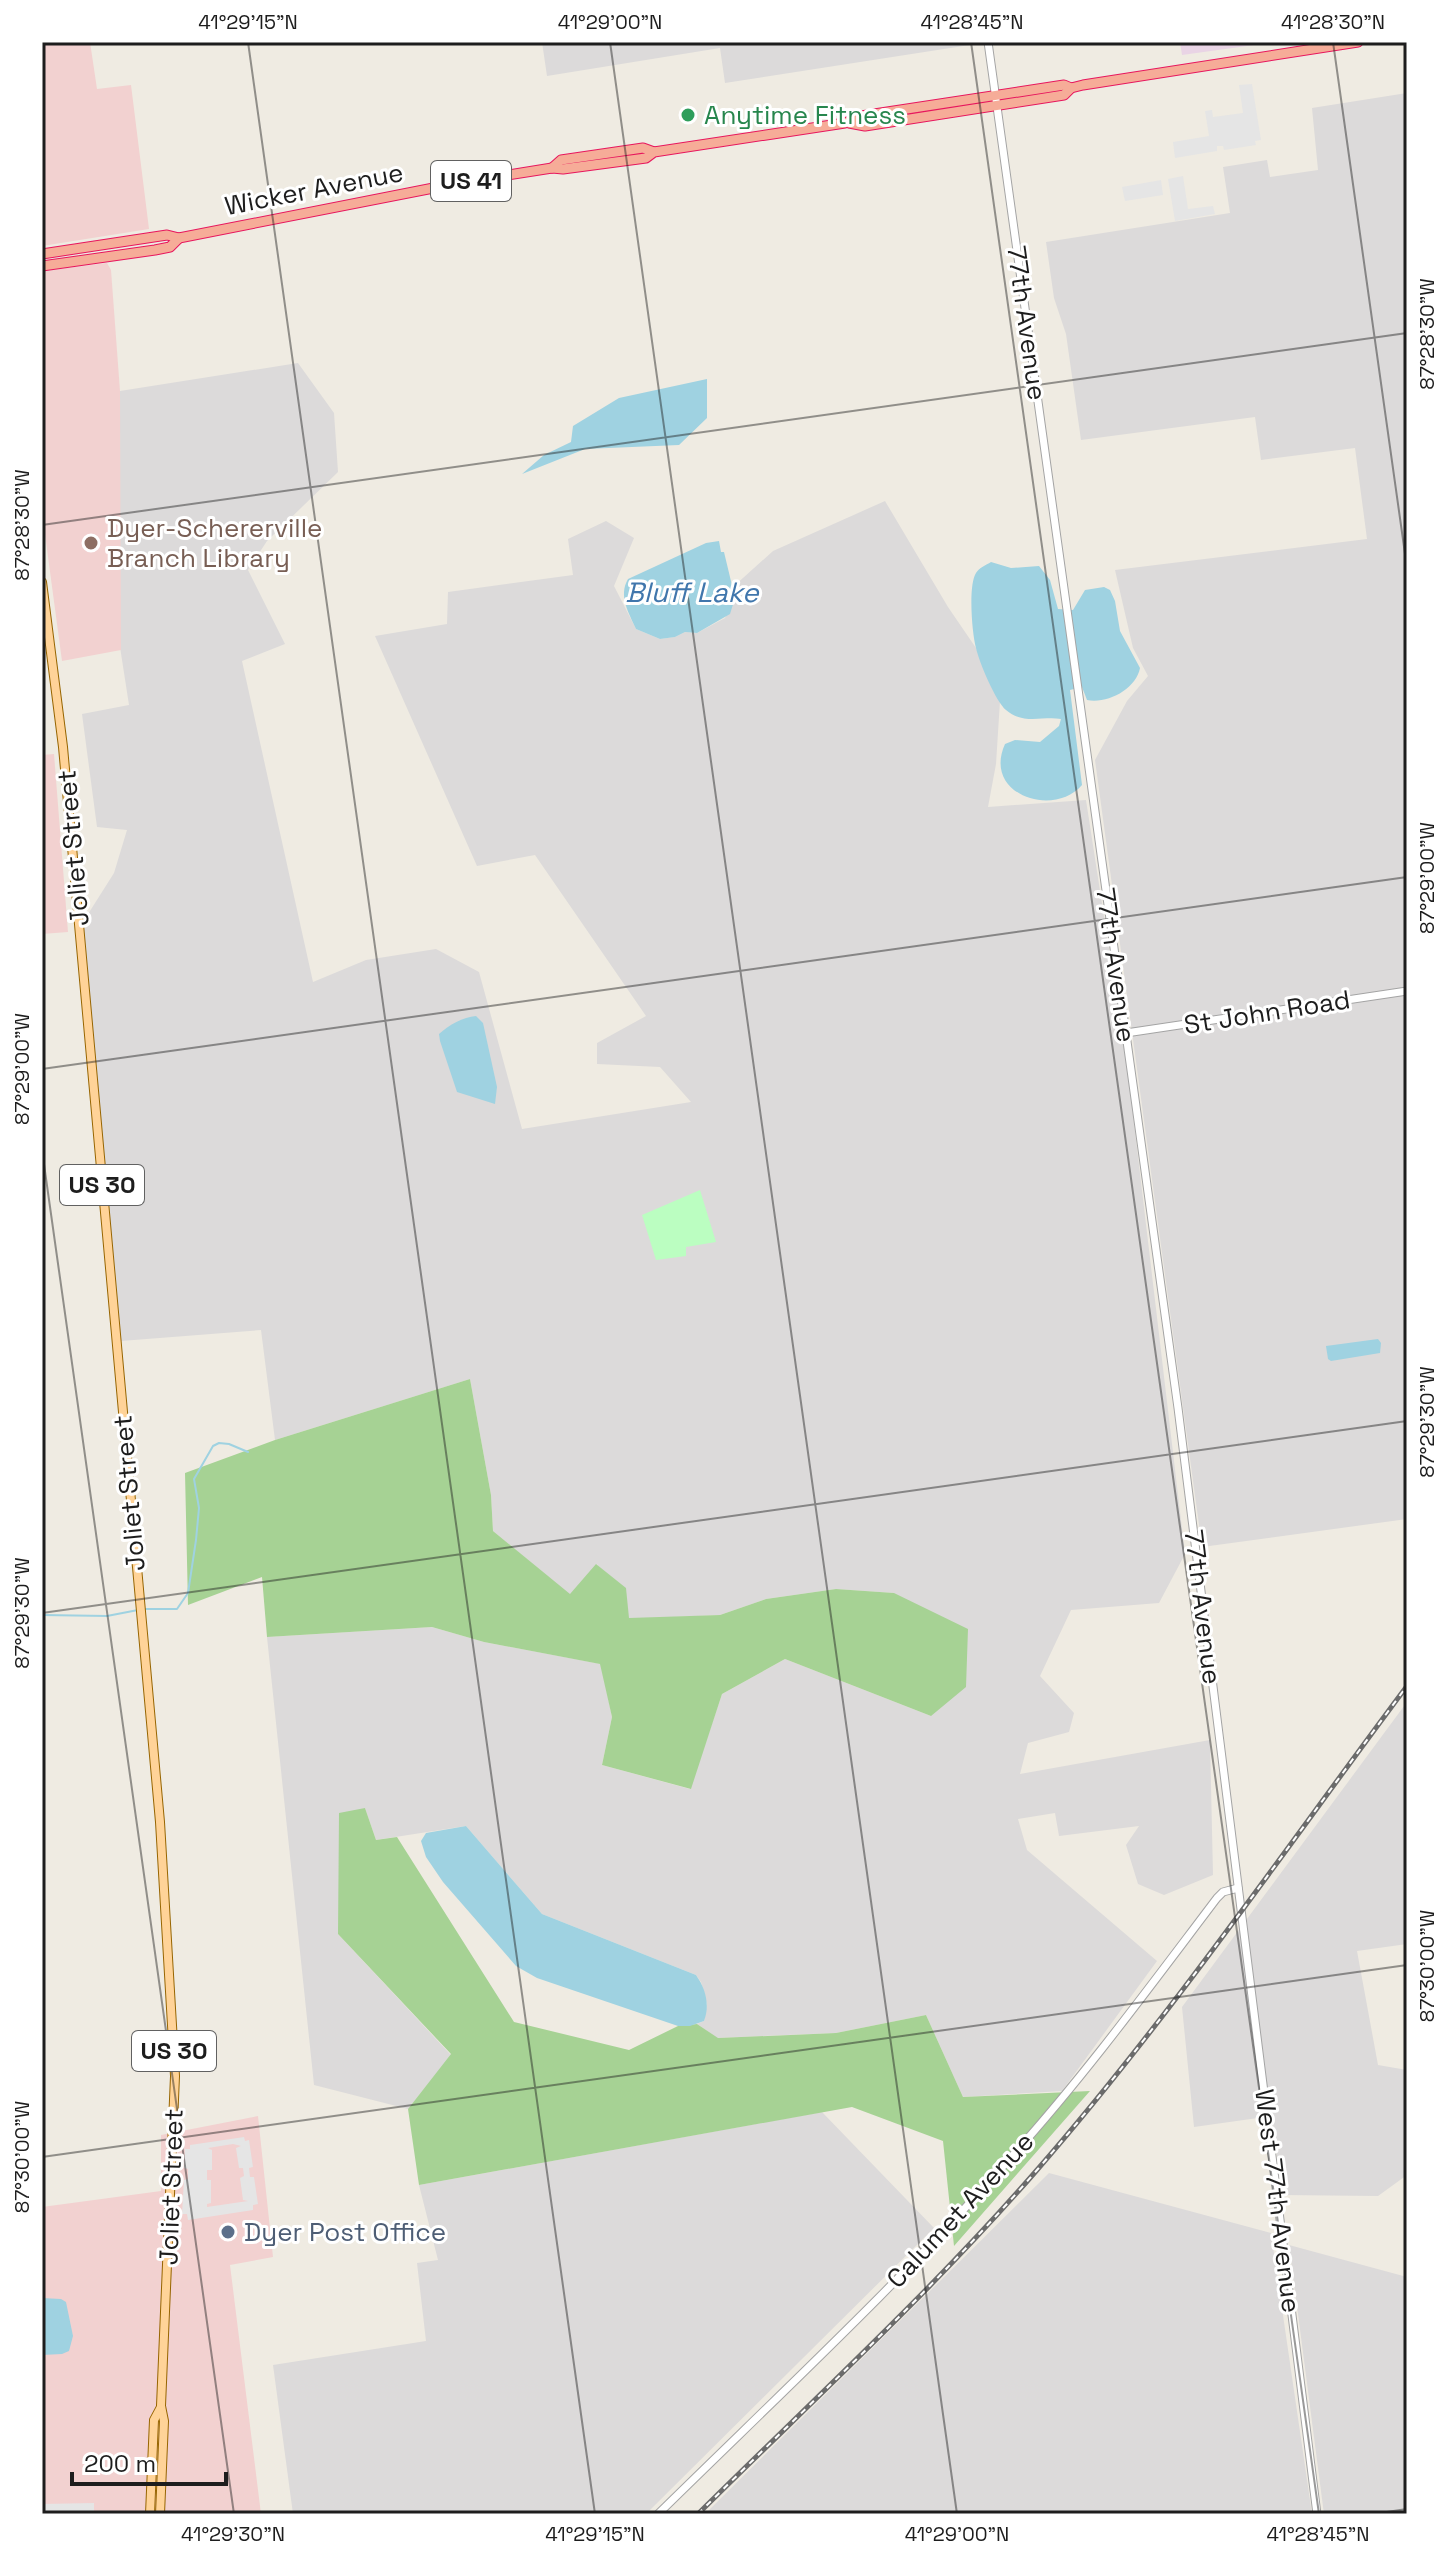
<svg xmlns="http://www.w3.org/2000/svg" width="1449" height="2556" viewBox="0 0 1449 2556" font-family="'Space Grotesk',sans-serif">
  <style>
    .residential { fill: #dcdada }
    .commercial { fill: #f2d1d0 }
    .industrial { fill: #e9d4e5 }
    .forest { fill: #a6d294 }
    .park { fill: #bbfec1 }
    .parking { fill: #e5e5e5; fill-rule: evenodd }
    .water { fill: #9fd2e1 }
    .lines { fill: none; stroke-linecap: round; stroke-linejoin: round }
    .stream { stroke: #9fd2e1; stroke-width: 2 }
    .tertiary-casing { stroke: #a4a4a4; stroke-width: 9 }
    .primary-casing { stroke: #976500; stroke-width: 10 }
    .trunk-casing { stroke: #e7165d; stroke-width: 11 }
    .tertiary { stroke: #fff; stroke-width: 7 }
    .primary { stroke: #ffd398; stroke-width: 8 }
    .trunk { stroke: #f6ac98; stroke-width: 9 }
    .rail-casing { stroke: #6b6b6b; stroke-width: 5 }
    .rail { stroke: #fff; stroke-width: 2; stroke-dasharray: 6; stroke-linecap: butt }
    .ticks { fill: none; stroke: #1d1d1d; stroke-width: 2; stroke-opacity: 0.45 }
    .leisure-dot { fill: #2e9e5b; stroke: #fff; stroke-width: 3 }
    .education-dot { fill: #8d6e63; stroke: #fff; stroke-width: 3 }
    .service-dot { fill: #5c6f8a; stroke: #fff; stroke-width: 3 }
    .labels { text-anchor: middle; stroke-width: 6; stroke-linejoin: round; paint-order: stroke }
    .shield { fill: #fff; stroke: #616161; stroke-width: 2 }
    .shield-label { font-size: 24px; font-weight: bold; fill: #1d1d1d }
    .leisure-label { font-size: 26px; fill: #27864d; stroke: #fff; text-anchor: start }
    .street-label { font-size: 26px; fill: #1d1d1d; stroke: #fff }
    .education-label { font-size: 26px; fill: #785e54; stroke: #fff; text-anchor: start }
    .service-label { font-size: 26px; fill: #4e5e75; stroke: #fff; text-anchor: start }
    .water-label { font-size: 28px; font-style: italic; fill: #4076ac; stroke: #fff }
    .neatline { fill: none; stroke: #1d1d1d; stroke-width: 3 }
    .ticks-label { font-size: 20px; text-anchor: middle; fill: #1d1d1d }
  </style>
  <rect width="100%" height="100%" fill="#efebe2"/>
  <!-- residential -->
  <g class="residential">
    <path d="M542,42H976V44L725,83L720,48L547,76Z"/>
    <path d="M1407,93V1519L1202,1547L1095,760L1127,701L1148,676L1133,648L1115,570L1367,539L1355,448L1261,460L1255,417L1081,440L1066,334L1054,298L1046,242L1230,213L1223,167L1267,160L1270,177L1318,170L1312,108Z"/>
    <path d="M298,363L334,413L338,472L267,541L248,570L285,644L242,661L313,982L366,960L436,949L479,972L522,1129L691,1102L660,1067L597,1064V1043L646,1016L535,855L477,866L375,636L447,624L448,592L573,575L568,539L606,521L634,538L614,586L636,629L660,639L675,637L685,632L697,633L725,618L735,598L733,587L773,551L885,501L948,607L976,648L1000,701L996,764L988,807L1086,800L1128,1072L1185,1554L1159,1603L1071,1610L1040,1676L1074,1713L1069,1732L1028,1743L1020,1774L1210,1740L1213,1875L1164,1895L1138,1884L1126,1845L1139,1826L1059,1836L1055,1813L1018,1819L1027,1850L1157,1961L1062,2091L963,2097L926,2015L836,2033L717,2038L697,2024L704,2021L707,2004L701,1982L696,1975L542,1914L466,1826L376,1840L365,1808L338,1934L451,2055L408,2109L314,2085L267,1637L432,1627L484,1642L601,1664L612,1717L602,1765L690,1789L722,1694L785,1659L931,1716L894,1593L836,1589L766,1599L720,1615L629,1619L597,1564L570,1595L493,1531L491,1495L470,1379L275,1440L261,1330L121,1341L83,922L114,873L127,830L97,827L82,714L129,705L120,647V391Z"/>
    <path d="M1407,1702V1944L1357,1951L1378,2065L1407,2070V2175L1378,2196L1282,2195L1272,2116L1194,2127L1182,2007Z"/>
    <path d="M822,2112L934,2228L646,2514H293L273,2365L426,2341L417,2263L438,2260L419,2185Z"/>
    <path d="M1049,2173L1271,2233L1312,2514H705Z"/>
    <path d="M1289,2245L1407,2277V2514H1324Z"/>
  </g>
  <!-- commercial -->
  <g class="commercial">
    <path d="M42,42H90L97,89L131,85L149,229L42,246Z"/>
    <path d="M107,263L111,270L120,391L121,650L62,661L42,512V271Z"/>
    <path d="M54,754L68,932L42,934V755Z"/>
    <path d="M258,2116L273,2257L230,2265L261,2514H42V2207L161,2191V2135Z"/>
  </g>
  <!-- industrial -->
  <path class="industrial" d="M1180,42H1276L1182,55Z"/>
  <!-- forest -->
  <g class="forest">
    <path d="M470,1379L491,1495L493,1531L570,1594L596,1564L626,1588L629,1618L720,1615L766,1599L836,1589L894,1593L968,1629L966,1687L931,1716L785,1659L722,1694L691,1789L602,1765L612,1717L600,1664L484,1642L432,1627L267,1637L262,1577L188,1605L185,1473L275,1440Z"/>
    <path d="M365,1808L376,1840L397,1837L514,2022L629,2050L678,2026L697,2024L718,2038L836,2033L926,2015L963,2097L1090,2091L954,2246L943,2141L852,2107L419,2185L408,2109L451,2054L338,1934L339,1813Z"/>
  </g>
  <!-- park -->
  <path class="park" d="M700,1190L716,1242L686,1247V1256L656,1260L642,1215Z"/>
  <!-- parking -->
  <g class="parking">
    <path d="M1252,84L1261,140L1255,141L1256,145L1224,150L1223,146H1217V151L1175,158L1173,142L1209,136L1205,111L1212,110L1213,117L1243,113L1239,85Z"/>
    <path d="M1183,176L1188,209L1213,206L1215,214L1175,221L1168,179Z"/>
    <path d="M1161,180L1163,195L1125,201L1122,187Z"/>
    <path d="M244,2137L245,2141L249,2140L253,2167L249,2168L250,2177H254L258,2204L253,2205V2210L188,2220L187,2214H182L184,2180L188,2179V2169L184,2168L185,2149H190V2145ZM233,2144L241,2146L236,2148L239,2168H243L244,2176L240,2178L243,2200L248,2201L207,2207V2204L211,2203V2180H207V2170H212V2150L208,2148Z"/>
    <path d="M94,2503V2514H42V2504Z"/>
  </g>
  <!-- water -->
  <g class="water">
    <path d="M707,379V418L679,445L585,449L522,474L544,455L571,442L573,426L619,398Z"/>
    <path d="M719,541L721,552H724L735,598L730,614L697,633L685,632L675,637L660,639L636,629C629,613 618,596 628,579L706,543Z"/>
    <path d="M991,562L1011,568L1039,566L1050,580L1058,609L1073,610L1085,590L1104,587L1110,590L1115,601L1120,631L1140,668C1136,689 1108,704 1087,700L1082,687L1070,690L1082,785C1054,818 982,795 1005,744L1015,740L1040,742L1059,726L1061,719C1042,716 1023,725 1006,710C996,702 979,662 976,648C972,634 968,585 976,573C979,568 986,565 991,562Z"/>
    <path d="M476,1016L483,1023L497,1087L495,1104L457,1092L440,1041L439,1034C449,1025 463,1017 476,1016Z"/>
    <path d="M1378,1339L1381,1343L1380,1353L1331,1361L1328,1359L1326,1346Z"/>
    <path d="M466,1826L542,1914L696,1975C706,1989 710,2006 704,2021L690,2026H678L537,1978L516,1966L443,1882L426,1857L421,1841L426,1833Z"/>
    <path d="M42,2298L61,2299L66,2302L73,2336L69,2351L62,2354L42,2355Z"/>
  </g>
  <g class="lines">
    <!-- stream -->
    <g class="stream">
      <path d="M144,1609H177L188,1593L196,1540L199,1508L194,1479L213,1446L219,1443L229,1444L248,1452"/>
      <path d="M42,1615L107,1616L138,1610"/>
    </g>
    <!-- tertiary casing -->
    <g class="tertiary-casing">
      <g id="tertiary">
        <path d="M988,42L1178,1408L1317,2514"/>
        <path d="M1126,1033L1407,991"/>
        <path d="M658,2514C778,2396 902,2281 1013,2155C1086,2074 1151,1985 1217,1898L1223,1892L1238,1888"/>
      </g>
    </g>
    <!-- primary casing -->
    <g class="primary-casing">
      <g id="primary">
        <path d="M42,582L63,747L160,1822L175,2076L161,2406L164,2421L160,2514"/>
        <path d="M150,2514L154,2420L161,2407"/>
      </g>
    </g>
    <!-- trunk casing -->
    <g class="trunk-casing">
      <g id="trunk">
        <path d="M849,123L865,126L1064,95L1071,88L1083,85L1358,42"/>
        <path d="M552,168L561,160L643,148L654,152"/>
        <path d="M42,254L167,235L179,238L464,182L552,168L563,169L646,158L654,152L845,123L861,116L1064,85L1071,88"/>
        <path d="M42,266L155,250L170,247L179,238"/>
      </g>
    </g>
    <!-- tertiary -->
    <use href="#tertiary" class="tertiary"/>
    <!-- primary -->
    <use href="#primary" class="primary"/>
    <!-- trunk -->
    <use href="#trunk" class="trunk"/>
    <!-- rail casing -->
    <g class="rail-casing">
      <path id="rail" d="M698,2514C812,2401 932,2291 1037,2170C1170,2017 1286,1848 1407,1686"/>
    </g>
    <!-- rail -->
    <use href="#rail" class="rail"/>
  </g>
  <!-- ticks -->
  <path class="ticks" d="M248,42L595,2514M610,42L957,2514M971,42L1319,2514M1333,42L1407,568M42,525L1407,333M42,1069L1407,877M42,1150L234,2514M42,1613L1407,1421M42,2157L1407,1965M1373,2514L1407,2509"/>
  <!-- markers -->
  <circle class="leisure-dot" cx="688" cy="115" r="8"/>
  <circle class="education-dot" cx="91" cy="543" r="8"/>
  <circle class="service-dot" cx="228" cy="2232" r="8"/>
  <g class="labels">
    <!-- shield labels -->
    <g class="shield">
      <rect x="431" y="161" width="80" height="40" rx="6"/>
      <rect x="60" y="1165" width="84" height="40" rx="6"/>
      <rect x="132" y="2031" width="84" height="40" rx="6"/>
    </g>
    <g class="shield-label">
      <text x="471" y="189">US 41</text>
      <text x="102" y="1193">US 30</text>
      <text x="174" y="2059">US 30</text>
    </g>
    <!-- leisure labels -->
    <g class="leisure-label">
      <text x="704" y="124">Anytime Fitness</text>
    </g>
    <!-- street labels -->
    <g class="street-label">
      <text transform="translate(314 189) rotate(-11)" y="9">Wicker Avenue</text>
      <text transform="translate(1027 323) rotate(82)" y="9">77th Avenue</text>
      <text transform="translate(73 848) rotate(-95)" y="9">Joliet Street</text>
      <text transform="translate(1116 965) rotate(82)" y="9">77th Avenue</text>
      <text transform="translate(1267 1012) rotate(-9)" y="9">St John Road</text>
      <text transform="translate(129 1493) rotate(-95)" y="9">Joliet Street</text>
      <text transform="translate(1203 1607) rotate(83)" y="9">77th Avenue</text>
      <text transform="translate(171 2187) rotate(-88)" y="9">Joliet Street</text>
      <text transform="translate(1278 2201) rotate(83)" y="9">West 77th Avenue</text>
      <text transform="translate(960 2210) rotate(-47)" y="9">Calumet Avenue</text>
    </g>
    <!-- education labels -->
    <g class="education-label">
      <text x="107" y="537">Dyer-Schererville<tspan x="107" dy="30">Branch Library</tspan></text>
    </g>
    <!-- service labels -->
    <g class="service-label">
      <text x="244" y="2241">Dyer Post Office</text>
    </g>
    <!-- water labels -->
    <g class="water-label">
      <text x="692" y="602">Bluff Lake</text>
    </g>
  </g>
  <!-- border -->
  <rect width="1449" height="2556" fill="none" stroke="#ffffff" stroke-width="88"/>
  <!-- scale -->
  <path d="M72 2472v12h154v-12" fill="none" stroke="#1d1d1d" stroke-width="4"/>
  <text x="84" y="2472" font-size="24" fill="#1d1d1d" stroke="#ffffff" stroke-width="6" paint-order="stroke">200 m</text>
  <rect x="44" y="44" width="1361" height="2468" class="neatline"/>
  <g class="ticks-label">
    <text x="248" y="29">41°29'15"N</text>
    <text x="610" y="29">41°29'00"N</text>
    <text x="972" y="29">41°28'45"N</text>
    <text x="1333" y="29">41°28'30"N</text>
    <text transform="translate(1427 334) rotate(-90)" y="7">87°28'30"W</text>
    <text transform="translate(22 525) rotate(-90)" y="7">87°28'30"W</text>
    <text transform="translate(1427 878) rotate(-90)" y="7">87°29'00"W</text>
    <text transform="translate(22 1069) rotate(-90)" y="7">87°29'00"W</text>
    <text transform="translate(1427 1422) rotate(-90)" y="7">87°29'30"W</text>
    <text transform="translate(22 1613) rotate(-90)" y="7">87°29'30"W</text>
    <text transform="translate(1427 1966) rotate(-90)" y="7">87°30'00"W</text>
    <text transform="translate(22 2157) rotate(-90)" y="7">87°30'00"W</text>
    <text x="233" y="2541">41°29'30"N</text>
    <text x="595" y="2541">41°29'15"N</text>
    <text x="957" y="2541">41°29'00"N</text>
    <text x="1318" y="2541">41°28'45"N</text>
  </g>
</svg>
